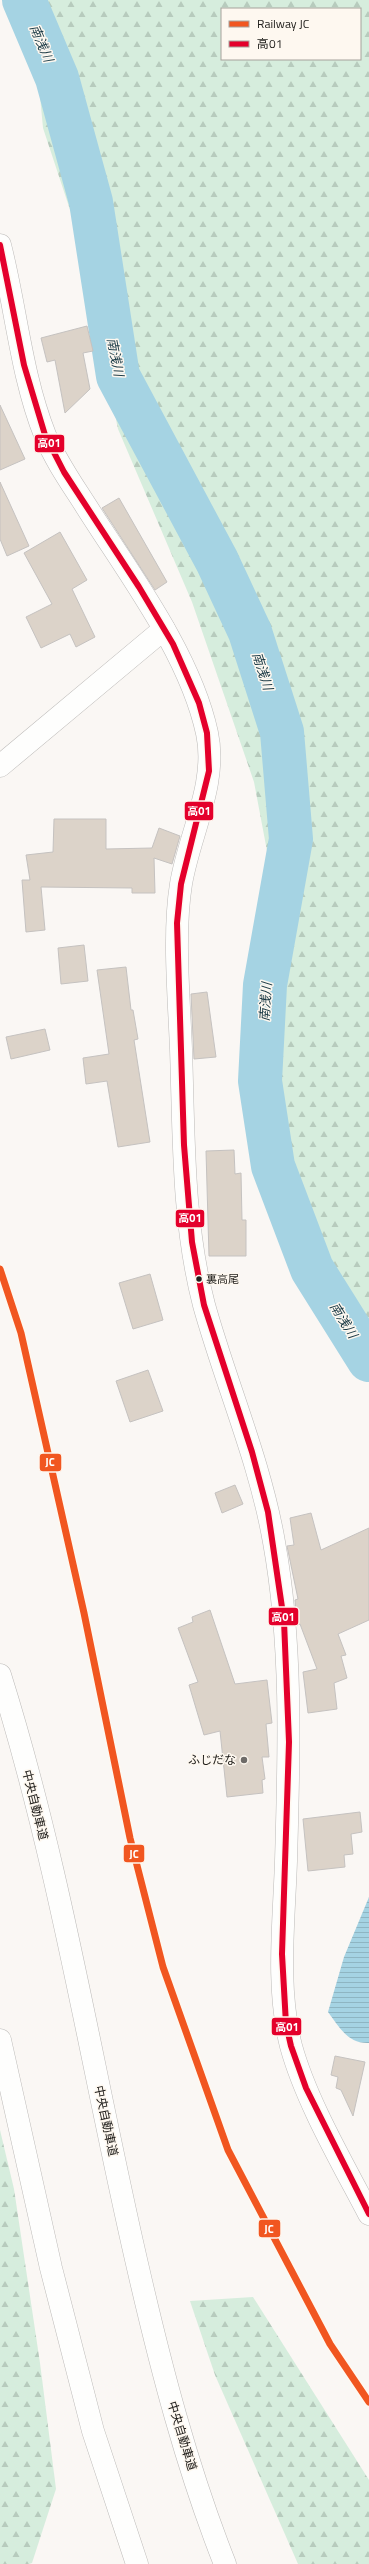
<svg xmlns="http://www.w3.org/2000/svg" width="369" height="2564" viewBox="0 0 369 2564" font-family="'Titillium Web','Noto Sans JP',sans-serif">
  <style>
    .forest { fill: url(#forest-firs); fill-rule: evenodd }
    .water { fill: url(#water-rules) }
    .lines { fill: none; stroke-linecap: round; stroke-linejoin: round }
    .river { stroke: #a5d3e3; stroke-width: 44 }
    .building { fill: #dcd3c9; stroke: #c5c2c0 }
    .street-casing { stroke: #bcbab8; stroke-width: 23 }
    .secondary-casing { stroke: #bcbab8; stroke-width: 23 }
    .highway-casing { stroke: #bcbab8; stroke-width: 23 }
    .street { stroke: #fefefd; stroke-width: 22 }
    .secondary { stroke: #fefefd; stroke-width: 22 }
    .highway { stroke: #fefefd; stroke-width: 22 }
    .bus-1-casing { stroke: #fef8f0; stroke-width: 9 }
    .bus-1 { stroke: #e4002b; stroke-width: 6 }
    .rail-1-casing { stroke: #fef8f0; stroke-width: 10 }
    .rail-1 { stroke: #f15620; stroke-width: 7 }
    .bus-dot { fill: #22201d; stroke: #fef8f0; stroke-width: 1.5 }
    .poi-dot { fill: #6e6b68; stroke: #fef8f0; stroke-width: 1.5 }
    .labels { text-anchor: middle; stroke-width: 3; stroke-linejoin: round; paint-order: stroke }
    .bus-label { font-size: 11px; fill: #22201d; stroke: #fef8f0; text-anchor: start }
    .poi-label { font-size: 12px; fill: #22201d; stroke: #fef8f0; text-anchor: end }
    .street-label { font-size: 12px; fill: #22201d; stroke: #fef8f0 }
    .water-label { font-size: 13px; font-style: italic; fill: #183844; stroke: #fef8f0 }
    .line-badge { stroke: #fef8f0; stroke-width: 1.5 }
    .badge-label { font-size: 11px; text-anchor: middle; font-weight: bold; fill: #fff }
  </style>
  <defs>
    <pattern id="forest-firs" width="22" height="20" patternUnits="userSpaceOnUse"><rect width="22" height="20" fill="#d6eddd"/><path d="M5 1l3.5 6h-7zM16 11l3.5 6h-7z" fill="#b7cbbd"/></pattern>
    <pattern id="water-rules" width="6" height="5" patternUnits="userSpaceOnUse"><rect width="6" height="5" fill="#a5d3e3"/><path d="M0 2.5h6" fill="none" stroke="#8eb5c2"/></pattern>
  </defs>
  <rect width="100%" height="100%" fill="#faf7f4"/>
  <!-- forest -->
  <g class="forest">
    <path d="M31,0H369V1320L333,1266L274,1112L287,957L254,782L192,602L118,429L77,231L43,128ZM222,9H360V59H222Z"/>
    <path d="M0,2130L14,2189L40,2363L56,2489L32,2563L29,2564H0Z"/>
    <path d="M253,2297L369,2480V2564H298L215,2375L190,2301Z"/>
  </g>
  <!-- water -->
  <path class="water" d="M369,1897V2043C348,2044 339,2027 328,2012L344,1957Z"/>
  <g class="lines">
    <!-- river -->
    <path class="river" d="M24,0L57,78L91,202L118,376L217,561L250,632L282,732L291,839L265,985L260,1081L273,1166L312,1269L369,1360"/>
  </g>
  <!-- building -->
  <g class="building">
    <path d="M87,326L93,351L83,353L90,389L65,413L55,360L47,362L41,338Z"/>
    <path d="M0,405L25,459L0,470Z"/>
    <path d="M0,482L29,546L7,556L0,539Z"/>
    <path d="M119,498L167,582L155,590L102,508Z"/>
    <path d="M60,532L87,580L72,589L95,637L76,647L70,634L41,648L26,617L52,604L24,553Z"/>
    <path d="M54,819H106V849L152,848L159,828L180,836L172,864L154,858L155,893H132V888L41,887L45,930L26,932L22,880H30L26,855L53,852Z"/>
    <path d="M84,945L88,981L61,984L58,948Z"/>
    <path d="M126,967L131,1010H133L138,1039L134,1040L150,1142L118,1147L107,1081L86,1084L83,1058L109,1054L97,970Z"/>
    <path d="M207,992L216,1057L194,1059L191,994Z"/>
    <path d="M45,1029L50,1050L11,1059L6,1037Z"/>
    <path d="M234,1150L235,1174L241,1173L242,1220H246V1256H209L206,1151Z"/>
    <path d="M150,1274L163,1320L133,1329L119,1283Z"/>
    <path d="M148,1370L163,1411L130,1422L116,1381Z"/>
    <path d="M235,1485L243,1504L222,1513L215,1493Z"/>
    <path d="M311,1513L321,1550L369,1528V1620L338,1634L346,1655L341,1656L347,1678L334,1683L337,1709L308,1713L303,1672L317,1669L300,1624L297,1625L295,1600L298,1599L287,1546L294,1545L290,1518Z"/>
    <path d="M210,1610L235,1684L267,1680L272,1723L266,1724L269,1757H262L265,1779L262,1780L263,1793L227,1797L220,1731L204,1735L189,1685L198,1682L178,1628L193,1622L192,1617Z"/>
    <path d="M360,1812L362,1832L351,1834L353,1854L344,1855L345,1867L308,1871L303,1819Z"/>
    <path d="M335,2056L365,2062L353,2116L341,2090L336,2088L338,2077L331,2075Z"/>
  </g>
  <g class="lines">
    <!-- street casing -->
    <g class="street-casing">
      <path id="street" d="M0,766L164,629"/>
    </g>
    <!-- secondary casing -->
    <g class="secondary-casing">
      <path id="secondary" d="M0,245C16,307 21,375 45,435C55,460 72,484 86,506C129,574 190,654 207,733C218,783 189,835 181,884C173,933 179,998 181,1049C184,1134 182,1221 204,1305C226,1384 260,1461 274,1542C293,1647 289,1756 286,1861C284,1922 276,1987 291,2046C306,2101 343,2164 369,2214"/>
    </g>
    <!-- highway casing -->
    <g class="highway-casing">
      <g id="highway">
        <path d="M0,1675C61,1869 92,2070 138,2268C161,2368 187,2468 225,2564"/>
        <path d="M0,2040L51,2268L93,2431L137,2564"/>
      </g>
    </g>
    <!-- street -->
    <use href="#street" class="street"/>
    <!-- secondary -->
    <use href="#secondary" class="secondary"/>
    <!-- highway -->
    <use href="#highway" class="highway"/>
    <!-- bus-1 casing -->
    <g class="bus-1-casing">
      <path id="bus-1" d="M0,245L24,365L45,435L64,472L139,587L173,644L199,703L207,733L209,771L181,884L177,923L184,1145L192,1242L204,1305L252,1452L268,1512L284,1621L289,1742L282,1954L286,2024L291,2046L306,2088L369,2214"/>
    </g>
    <!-- bus-1 -->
    <use href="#bus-1" class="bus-1"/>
    <!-- rail-1 casing -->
    <g class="rail-1-casing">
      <path id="rail-1" d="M0,1269L21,1333L84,1613L130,1838L163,1967L228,2150L330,2344L369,2402"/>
    </g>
    <!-- rail-1 -->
    <use href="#rail-1" class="rail-1"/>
  </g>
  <!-- markers -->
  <circle class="bus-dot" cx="199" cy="1279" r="3.5"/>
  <circle class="poi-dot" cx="244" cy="1760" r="4"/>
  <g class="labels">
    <!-- bus labels -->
    <g class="bus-label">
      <text x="206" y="1283">裏高尾</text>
    </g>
    <!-- poi labels -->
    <g class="poi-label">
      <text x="236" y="1764">ふじだな</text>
    </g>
    <!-- street labels -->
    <g class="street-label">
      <text transform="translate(35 1805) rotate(76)" y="4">中央自動車道</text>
      <text transform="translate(106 2121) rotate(78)" y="4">中央自動車道</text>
      <text transform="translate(182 2436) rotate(73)" y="4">中央自動車道</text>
    </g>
    <!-- water labels -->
    <g class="water-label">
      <text transform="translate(42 43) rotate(67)" y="5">南浅川</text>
      <text transform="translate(116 357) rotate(79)" y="5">南浅川</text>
      <text transform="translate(263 671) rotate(72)" y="5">南浅川</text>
      <text transform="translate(265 1002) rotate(-86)" y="5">南浅川</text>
      <text transform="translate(344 1320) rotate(58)" y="5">南浅川</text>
    </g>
  </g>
  <g class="line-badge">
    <rect x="34" y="434" width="31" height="19" rx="4" fill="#e4002b"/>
    <rect x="184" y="801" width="30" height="20" rx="4" fill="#e4002b"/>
    <rect x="175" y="1209" width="30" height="19" rx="4" fill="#e4002b"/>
    <rect x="39" y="1453" width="23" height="19" rx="4" fill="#f15620"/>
    <rect x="268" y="1607" width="31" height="19" rx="4" fill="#e4002b"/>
    <rect x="123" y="1844" width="22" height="19" rx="4" fill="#f15620"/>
    <rect x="271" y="2017" width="31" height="19" rx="4" fill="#e4002b"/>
    <rect x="258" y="2219" width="23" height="19" rx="4" fill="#f15620"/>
  </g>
  <g class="badge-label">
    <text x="49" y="447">高01</text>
    <text x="199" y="815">高01</text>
    <text x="190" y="1222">高01</text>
    <text x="50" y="1466">JC</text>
    <text x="283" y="1621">高01</text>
    <text x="134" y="1858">JC</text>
    <text x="287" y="2031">高01</text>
    <text x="269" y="2233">JC</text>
  </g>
  <!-- legend -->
  <rect x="221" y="8" width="140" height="52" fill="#fef8f0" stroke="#a6a29c"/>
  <rect x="229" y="21" width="20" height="6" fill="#f15620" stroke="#a6a29c"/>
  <text x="257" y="28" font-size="12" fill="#22201d">Railway JC</text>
  <rect x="229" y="41" width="20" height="6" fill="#e4002b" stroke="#a6a29c"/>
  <text x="257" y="48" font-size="12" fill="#22201d">高01</text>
</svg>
